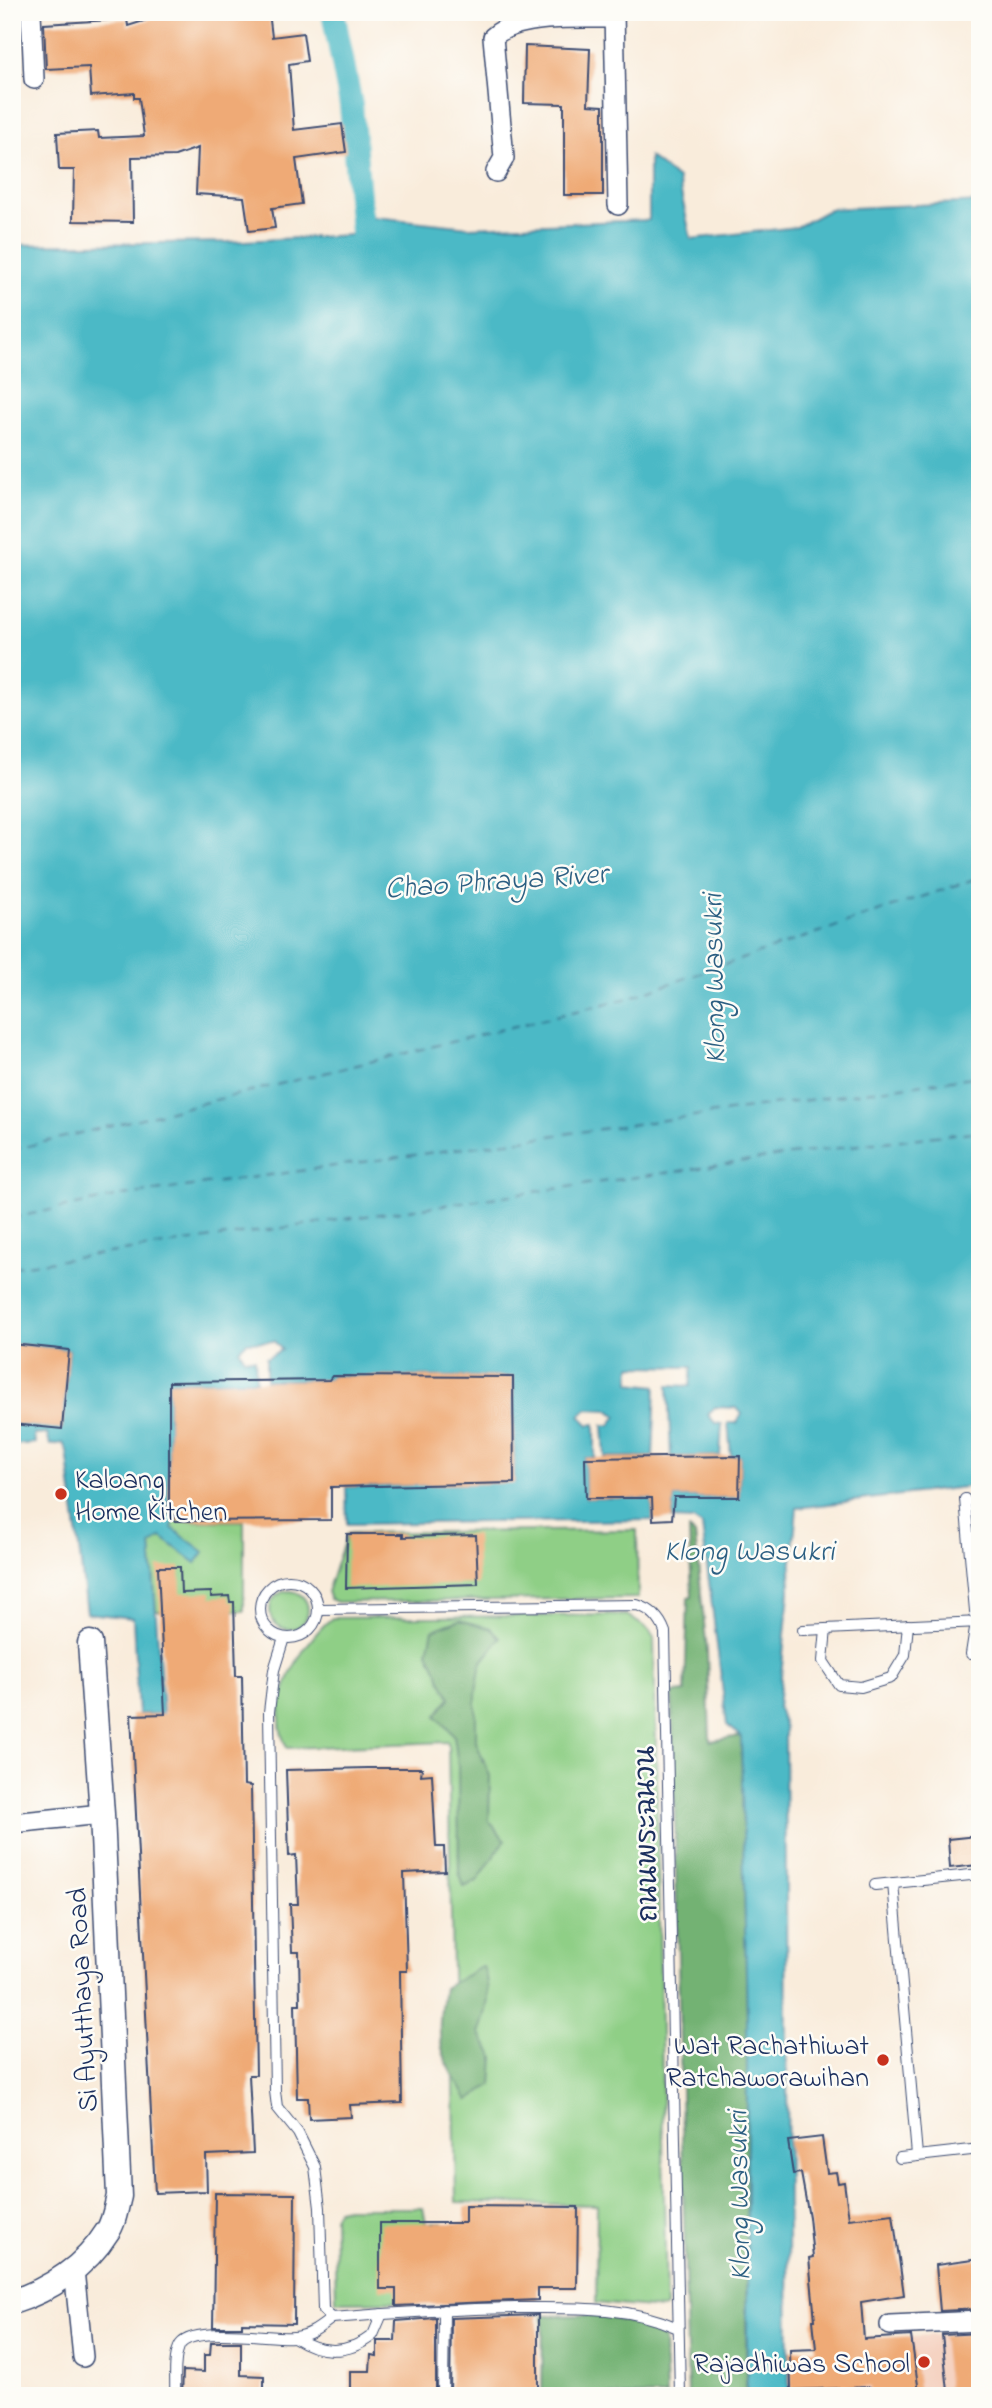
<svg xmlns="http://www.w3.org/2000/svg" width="992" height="2408" viewBox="0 0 992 2408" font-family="'Indie Flower','Playpen Sans Thai',sans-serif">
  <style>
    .built { fill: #f5d3c2 }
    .green { fill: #8fcf86; stroke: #557f72; stroke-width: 2 }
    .forest { fill: #73b273; stroke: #477068; stroke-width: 2 }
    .water { fill: #4bb9c6; stroke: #337492; stroke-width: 2 }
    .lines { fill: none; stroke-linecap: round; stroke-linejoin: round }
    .canal { stroke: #4bb9c6; stroke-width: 24 }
    .ferry { stroke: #2c5f82; stroke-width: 2; stroke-dasharray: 9 7; stroke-linecap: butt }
    .building { fill: #efaa76 }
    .service-casing { stroke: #3c4b71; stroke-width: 12 }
    .minor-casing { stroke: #3c4b71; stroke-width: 22 }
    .tertiary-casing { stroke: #3c4b71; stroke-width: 27 }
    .service { stroke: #fff; stroke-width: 10 }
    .minor { stroke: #fff; stroke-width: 19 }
    .tertiary { stroke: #fff; stroke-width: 24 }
    .poi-dot { fill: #c8321e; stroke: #fdfcf7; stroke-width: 2.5 }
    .labels { text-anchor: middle; stroke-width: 5; stroke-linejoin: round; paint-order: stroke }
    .poi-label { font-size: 28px; fill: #1b2f5e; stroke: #fdfcf7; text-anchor: end }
    .street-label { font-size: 28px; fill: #1b2f5e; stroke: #fdfcf7 }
    .water-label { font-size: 30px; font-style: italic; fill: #2c5f82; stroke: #fdfcf7 }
  </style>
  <rect width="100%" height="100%" fill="#fdfcf7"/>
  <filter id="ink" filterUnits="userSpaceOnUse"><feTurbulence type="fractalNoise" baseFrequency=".0143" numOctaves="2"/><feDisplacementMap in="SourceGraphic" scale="14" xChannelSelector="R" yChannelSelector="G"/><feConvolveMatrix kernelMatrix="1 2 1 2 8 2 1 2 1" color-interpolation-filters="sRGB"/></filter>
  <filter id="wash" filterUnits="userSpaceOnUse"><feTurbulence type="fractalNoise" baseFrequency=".00686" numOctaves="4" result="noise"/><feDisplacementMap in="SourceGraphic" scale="28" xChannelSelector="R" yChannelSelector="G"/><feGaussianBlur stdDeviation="1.57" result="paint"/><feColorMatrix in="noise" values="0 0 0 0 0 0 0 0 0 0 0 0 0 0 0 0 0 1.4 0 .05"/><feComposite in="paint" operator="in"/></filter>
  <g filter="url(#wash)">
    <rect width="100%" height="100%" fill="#f9ecdb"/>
    <!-- built -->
    <path class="built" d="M980,2333V2396H789V2391L870,2386L868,2338Z"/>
    <!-- green -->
    <g class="green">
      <path d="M174,1521H244V1611H156L151,1545L172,1528Z"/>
      <path d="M637,1530L638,1598L337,1602L330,1599L327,1592L347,1533Z"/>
      <circle cx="289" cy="1610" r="19"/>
      <path d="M627,1615L649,1630L654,1638L666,2307L662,2309L596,2303L597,2205L456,2202L448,1742L287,1748C265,1707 300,1644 332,1618Z"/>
      <path d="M347,2208H423L426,2223H443L446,2301L336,2302L334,2217L338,2210Z"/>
    </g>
    <!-- forest -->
    <g class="forest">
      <path d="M689,1530L695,1535L707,1651L710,1741L741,1736L747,2022L746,2396H688L672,1693L685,1692L688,1598L692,1597Z"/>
      <path d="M459,1620L490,1628L500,1638L481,1663L476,1692V1742L490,1776L489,1821L505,1840L477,1881L464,1887L459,1872L458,1766L454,1735L436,1716L450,1698L428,1652L433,1630Z"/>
      <path d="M483,1966C491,1992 489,2007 479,2033L494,2057L492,2085L468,2100C439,2052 435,2044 444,1988Z"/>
      <path d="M595,2315L657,2328L664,2338L666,2396H542L543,2316Z"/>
    </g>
    <!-- water -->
    <path class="water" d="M649,157L678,179L691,239L797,227L830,209L980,202V1485L797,1508L778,1708L785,1728L789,2396H747V2022L741,1736L727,1725L702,1526L693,1520L672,1519L674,1497H739L740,1456H731L728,1423H737L742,1413L736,1408L715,1407L708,1415L715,1423L722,1424L720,1456L671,1457L668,1385L690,1386L692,1367L631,1366L630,1383L656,1386L653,1457H605L603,1425H610L617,1416L609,1410L587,1409L580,1416L589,1425L595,1424V1458H585L586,1498H652L653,1520L347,1524L346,1487L514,1482L513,1377L332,1376L329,1380H266V1358L282,1350L274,1341L247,1342L239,1349L244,1358L255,1359L256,1380L169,1382V1514L175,1515L172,1528L204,1552L196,1563L161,1537L151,1545L163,1714H138L133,1618L87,1613L67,1451L63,1443L50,1445L47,1434L34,1435L35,1443L12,1445V1424L62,1428L69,1350L12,1344V245L228,242L350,235L366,216L469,227L649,220Z"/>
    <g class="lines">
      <!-- canal -->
      <path class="canal" d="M333,12L351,105L364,254"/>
      <!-- ferry -->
      <g class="ferry">
        <path d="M12,1150L625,999L980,877"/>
        <path d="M12,1218L120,1196L980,1076"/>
        <path d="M12,1267L866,1144L980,1131"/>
      </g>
    </g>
    <g id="blocks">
      <!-- building -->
      <g class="building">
        <path d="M172,12H269L272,37L303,33L307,61L289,64L294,130L342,124L346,152L296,159L302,204L272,208L275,228L249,231L244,197L196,194L198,148L175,156L132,157L133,222L73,221L74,170H59L57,133L98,131L99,138L144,136L139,98H134V93L91,96L89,67L46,69L44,24L127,19L128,26Z"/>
        <path d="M525,46L590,49L588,105L603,106V195H564V104L524,103Z"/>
        <path d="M12,1344L69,1350L62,1429L12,1424Z"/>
        <path d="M332,1376L513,1377L514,1483L331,1487V1520L174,1521L175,1515L169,1514V1382L329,1380Z"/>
        <path d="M740,1456L739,1497H674L672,1519L653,1520L652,1498H586L585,1458Z"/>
        <path d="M347,1534H403V1537L476,1535L478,1584L346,1588Z"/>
        <path d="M158,1567H180L181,1593L211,1592V1597L229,1596L230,1602H234L236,1676H242L244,1785L251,1786L256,2075H249L253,2153L206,2155L207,2191L155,2193L131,1715L165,1714Z"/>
        <path d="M368,1768H422L421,1775L432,1774L436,1847H444L445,1871L404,1873L407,1971H400L402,2103L350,2105L351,2117L309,2119L308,2098H297L295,2004H300L299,1952H292L290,1904H298L296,1855L289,1856L286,1770Z"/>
        <path d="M976,1836L978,1865L950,1868L948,1839Z"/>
        <path d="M822,2137L827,2173L836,2172L838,2183L844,2182L849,2219L893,2214L904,2295L861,2302L864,2339L911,2336L919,2392L870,2395V2387L791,2390L790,2350L816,2349L813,2320H815L809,2258L813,2257L809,2217L801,2173L793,2174L788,2141Z"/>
        <path d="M215,2193L295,2194L294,2324L242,2323V2327H213Z"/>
        <path d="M465,2206L578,2207L577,2288H538V2300L396,2306V2289H380V2223H465Z"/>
        <path d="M980,2259V2309L940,2311L936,2265Z"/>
        <path d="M538,2315V2396H450L451,2318Z"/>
        <path d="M436,2318V2396H350V2371H370L371,2355L377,2356V2341H395L396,2321Z"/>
        <path d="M980,2333V2396H952V2391H948L942,2335Z"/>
        <path d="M211,2342H241V2375L264,2376V2396H182L183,2371L204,2372V2355H210Z"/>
      </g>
    </g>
  </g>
  <g filter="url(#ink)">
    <use href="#blocks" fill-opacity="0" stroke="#3c4b71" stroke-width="2"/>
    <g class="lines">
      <!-- service casing -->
      <g class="service-casing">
        <g id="service">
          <path d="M965,1499L976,1622L971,1654"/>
          <circle cx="289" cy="1609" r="29"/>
          <path d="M318,1609L637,1605C651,1609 660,1618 665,1632L680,2396"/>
          <path d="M826,1629L823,1661L839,1685L861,1687L891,1678L905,1655L908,1625"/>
          <path d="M803,1630L980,1622"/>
          <path d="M284,1638L274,1670L269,1712L275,2091L277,2107L298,2133L315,2167L320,2208L323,2310L332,2318C393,2313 454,2309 515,2308C570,2308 627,2305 678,2328"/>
          <path d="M893,1883L917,2155"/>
          <path d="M875,1885L980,1874"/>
          <path d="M900,2158L980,2149"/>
          <path d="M294,2337C320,2354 348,2355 373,2335L382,2314"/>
          <path d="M175,2396C176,2381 173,2361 179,2347C188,2324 272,2339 294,2337C310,2336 320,2327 332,2318"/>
          <path d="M443,2396L444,2310"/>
        </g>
      </g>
      <!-- minor casing -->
      <g class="minor-casing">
        <g id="minor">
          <path d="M31,12L34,79"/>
          <path d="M614,12L618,205"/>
          <path d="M496,172L504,158L493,37C518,13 581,19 614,18"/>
          <path d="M12,1823L102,1814"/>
          <path d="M74,2270L83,2357"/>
          <path d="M890,2325L980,2321"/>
        </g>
      </g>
      <!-- tertiary casing -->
      <g class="tertiary-casing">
        <path id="tertiary" d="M12,2302C50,2290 86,2266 107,2232C114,2223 116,2207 119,2196L102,1814L90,1643"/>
      </g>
      <!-- service -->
      <use href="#service" class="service"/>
      <!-- minor -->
      <use href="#minor" class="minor"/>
      <!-- tertiary -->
      <use href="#tertiary" class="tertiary"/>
    </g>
  </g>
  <!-- markers -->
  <g class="poi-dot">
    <circle cx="61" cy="1494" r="7"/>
    <circle cx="883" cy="2060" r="7"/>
    <circle cx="924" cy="2362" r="7"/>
  </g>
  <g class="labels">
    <!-- poi labels -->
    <g class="poi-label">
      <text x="75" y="1488" text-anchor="start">Kaloang<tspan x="75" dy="32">Home Kitchen</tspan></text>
      <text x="869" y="2054">Wat Rachathiwat<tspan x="869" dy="32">Ratchaworawihan</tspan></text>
      <text x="910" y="2372">Rajadhiwas School</text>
    </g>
    <!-- street labels -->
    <g class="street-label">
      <text transform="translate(645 1834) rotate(-91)" y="10">ถนนพระฉนวน</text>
      <text transform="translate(81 2000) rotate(-93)" y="10">Si Ayutthaya Road</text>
    </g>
    <!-- water labels -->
    <g class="water-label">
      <text transform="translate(496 880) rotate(-4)" y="10">Chao Phraya River</text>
      <text transform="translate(713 979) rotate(-91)" y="10">Klong Wasukri</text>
      <text x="749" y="1560">Klong Wasukri</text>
      <text transform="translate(738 2196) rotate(-91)" y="10">Klong Wasukri</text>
    </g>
  </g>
  <!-- margin -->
  <rect width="992" height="2408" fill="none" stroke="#fdfcf7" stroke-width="42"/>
</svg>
